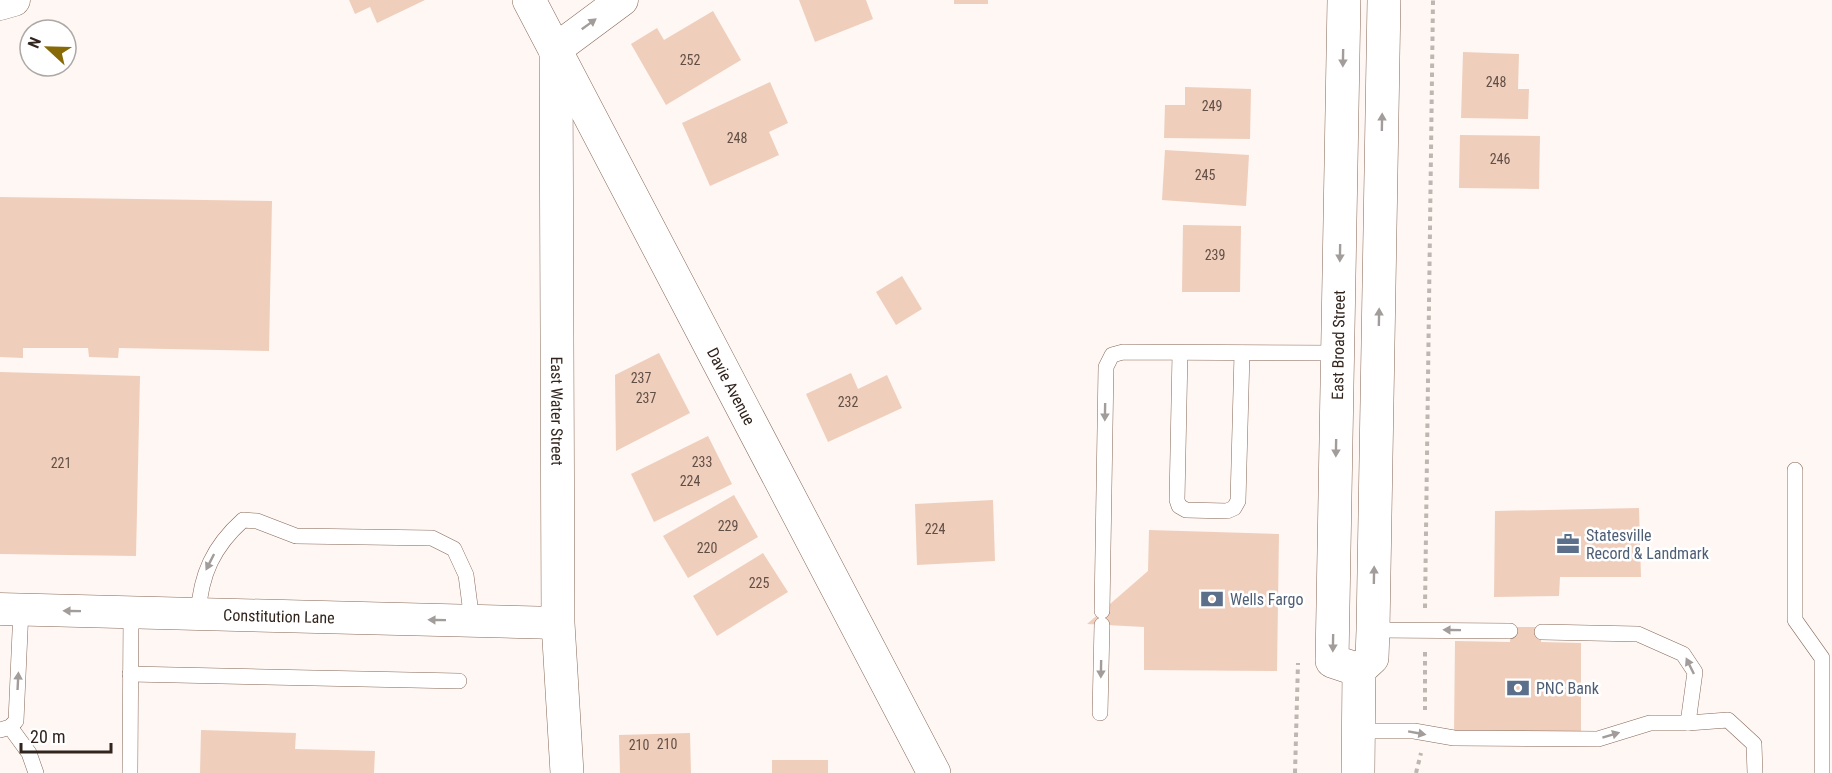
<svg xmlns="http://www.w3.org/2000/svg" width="1832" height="773" viewBox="0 0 1832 773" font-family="'Roboto Condensed',sans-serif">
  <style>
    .building { fill: #f0cebc }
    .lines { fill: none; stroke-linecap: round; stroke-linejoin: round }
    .lane-casing { stroke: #866858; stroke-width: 16 }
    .street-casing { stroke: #866858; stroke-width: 33 }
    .secondary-casing { stroke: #866858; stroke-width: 34 }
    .primary-casing { stroke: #866858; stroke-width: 34 }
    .path { stroke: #beb6b1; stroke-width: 4; stroke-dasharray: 4.5 4.5; stroke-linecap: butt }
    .lane { stroke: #fff; stroke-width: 15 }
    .street { stroke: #fff; stroke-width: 32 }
    .secondary { stroke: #fff; stroke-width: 33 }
    .primary { stroke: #fff; stroke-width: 33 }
    .oneway { fill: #a29d9a }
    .labels { text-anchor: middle; stroke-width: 5; stroke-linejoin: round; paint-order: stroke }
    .number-label { font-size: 14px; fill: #614f46 }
    .street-label { font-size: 16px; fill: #31251e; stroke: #fff }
    .service-label { font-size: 16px; fill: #4e5e75; stroke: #fff; text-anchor: start }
  </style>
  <rect width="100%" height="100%" fill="#fef7f3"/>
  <!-- building -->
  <g class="building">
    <path d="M349,0H425L377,23L370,7L355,14Z"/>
    <path d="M799,0H866L873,19L815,42Z"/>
    <rect x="954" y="0" width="34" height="4"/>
    <path d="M713,11L741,60L666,105L631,44L657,28L664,40Z"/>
    <path d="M1463,52L1519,54L1518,89H1529L1528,119L1461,118Z"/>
    <path d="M770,82L788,123L769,132L779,155L710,186L682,123Z"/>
    <path d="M1185,87L1251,89L1250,139L1164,138L1165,105H1185Z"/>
    <path d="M1460,135L1540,136L1539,189L1459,188Z"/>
    <path d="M1165,150L1249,155L1246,206L1162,200Z"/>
    <path d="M0,197L272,201L269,351L119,348L118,358L89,357L88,348H23V358L0,357Z"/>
    <path d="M1183,225L1241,226L1240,292H1182Z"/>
    <path d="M902,276L922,309L896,325L876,292Z"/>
    <path d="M659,353L690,413L616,451L615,375Z"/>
    <path d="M0,372L140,376L136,556L0,554Z"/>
    <path d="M851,373L858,389L887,375L902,408L828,442L806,394Z"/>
    <path d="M708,436L732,484L654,522L631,474Z"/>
    <path d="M734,495L758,537L688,578L663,536Z"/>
    <path d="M993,500L995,561L917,565L915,504Z"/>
    <path d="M1639,508L1641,577H1560L1559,596L1494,597L1495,511Z"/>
    <path d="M1149,530L1279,534L1277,671L1144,670V627L1087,624L1148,571Z"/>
    <path d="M763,553L788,592L717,636L693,596Z"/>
    <path d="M1511,627H1542L1541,642L1581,643V735L1454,733L1455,641L1510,642Z"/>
    <path d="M201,730L296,733L295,749L375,751L374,773H200Z"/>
    <path d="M690,733L691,773H620L619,735Z"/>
    <rect x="772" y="760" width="56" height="13"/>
  </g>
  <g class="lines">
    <!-- lane casing -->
    <g class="lane-casing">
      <g id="lane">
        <path d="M1180,353L1177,500L1179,506L1186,510L1227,511L1234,508L1238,501L1242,353"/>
        <path d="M1795,470V620L1822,658V773"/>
        <path d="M1102,611L1106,367L1112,355L1123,352L1338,353"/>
        <path d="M198,614C201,574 213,547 243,520L257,521L296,536L432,538L454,549L466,575L472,621"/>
        <path d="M1373,630L1510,631"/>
        <path d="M1542,632L1638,634L1683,654L1695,672L1688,723"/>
        <path d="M130,674L459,681"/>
        <path d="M1100,713L1102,625"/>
        <path d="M10,727L29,753L36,773"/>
        <path d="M0,730L10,727L16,721L21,609"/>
        <path d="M1359,731H1414L1454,738L1598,739L1650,723H1688L1728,720L1754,744L1755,773"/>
        <path d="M130,773L131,612"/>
      </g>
    </g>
    <!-- street casing -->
    <g class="street-casing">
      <g id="street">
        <path d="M0,4L14,0"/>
        <path d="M556,49L622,0"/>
        <path id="s1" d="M0,609L558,623"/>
      </g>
    </g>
    <!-- secondary casing -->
    <g class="secondary-casing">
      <g id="secondary">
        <path d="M1344,0L1332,661L1359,670"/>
        <path id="s2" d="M556,49L558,623L567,773"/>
        <path d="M1358,773L1359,670L1372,658L1373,630L1384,0"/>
      </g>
    </g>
    <!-- primary casing -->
    <g class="primary-casing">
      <g id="primary">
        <path id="s3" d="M529,0L934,773"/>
      </g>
    </g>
    <!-- path -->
    <g class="path">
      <path d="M1425,608L1433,0"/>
      <path d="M1425,652V710"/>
      <path d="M1295,773L1298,663"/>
      <path d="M1416,773L1421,753"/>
    </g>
    <!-- lane -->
    <use href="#lane" class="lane"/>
    <!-- street -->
    <use href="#street" class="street"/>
    <!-- secondary -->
    <use href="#secondary" class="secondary"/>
    <!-- primary -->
    <use href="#primary" class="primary"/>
  </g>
  <!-- one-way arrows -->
  <defs><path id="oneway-solid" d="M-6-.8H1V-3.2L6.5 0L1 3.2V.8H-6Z" transform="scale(1.5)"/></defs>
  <g class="oneway">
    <use href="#oneway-solid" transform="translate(589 24) rotate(-36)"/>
    <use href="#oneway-solid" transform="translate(1343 58) rotate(91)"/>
    <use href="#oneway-solid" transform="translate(1382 122) rotate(-89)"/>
    <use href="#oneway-solid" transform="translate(1340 253) rotate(91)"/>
    <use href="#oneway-solid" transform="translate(1379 317) rotate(-89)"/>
    <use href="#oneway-solid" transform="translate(1105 412) rotate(91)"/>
    <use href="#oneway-solid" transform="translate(1336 448) rotate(91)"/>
    <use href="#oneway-solid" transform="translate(210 562) rotate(117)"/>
    <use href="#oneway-solid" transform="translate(1374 575) rotate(-89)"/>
    <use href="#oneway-solid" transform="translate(72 611) rotate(-179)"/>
    <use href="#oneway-solid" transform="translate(437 620) rotate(-179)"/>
    <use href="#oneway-solid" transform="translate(1452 630) rotate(-179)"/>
    <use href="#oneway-solid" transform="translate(1333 643) rotate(91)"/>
    <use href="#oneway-solid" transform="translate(1690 666) rotate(-116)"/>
    <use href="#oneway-solid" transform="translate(1101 669) rotate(91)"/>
    <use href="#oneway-solid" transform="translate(18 681) rotate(-87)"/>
    <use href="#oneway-solid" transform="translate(1417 733) rotate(10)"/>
    <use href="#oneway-solid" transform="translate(1611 735) rotate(-17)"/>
  </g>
  <!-- icons -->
  <defs>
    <g id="office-bare" transform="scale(1.8)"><path d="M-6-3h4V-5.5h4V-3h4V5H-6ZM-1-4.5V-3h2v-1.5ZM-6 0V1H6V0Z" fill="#5c6f8a" stroke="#fff" stroke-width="2.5" paint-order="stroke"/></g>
    <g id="bank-bare" transform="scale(1.8)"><path d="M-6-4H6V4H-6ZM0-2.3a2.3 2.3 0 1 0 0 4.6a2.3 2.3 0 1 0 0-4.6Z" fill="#5c6f8a" stroke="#fff" stroke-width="2.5" paint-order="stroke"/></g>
  </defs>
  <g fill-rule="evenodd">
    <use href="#office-bare" x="1568" y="544"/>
    <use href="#bank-bare" x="1212" y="599"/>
    <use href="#bank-bare" x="1518" y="688"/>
  </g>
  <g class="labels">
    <!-- number labels -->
    <g class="number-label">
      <text x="690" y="65">252</text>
      <text x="1496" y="87">248</text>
      <text x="1212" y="111">249</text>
      <text x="737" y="143">248</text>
      <text x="1500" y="164">246</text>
      <text x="1205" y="180">245</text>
      <text x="1215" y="260">239</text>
      <text x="641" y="383">237</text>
      <text x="646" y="403">237</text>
      <text x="848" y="407">232</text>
      <text x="702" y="467">233</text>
      <text x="61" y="468">221</text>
      <text x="690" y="486">224</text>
      <text x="728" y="531">229</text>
      <text x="935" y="534">224</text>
      <text x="707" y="553">220</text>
      <text x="759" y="588">225</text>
      <text x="667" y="749">210</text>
      <text x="639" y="750">210</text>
    </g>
    <!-- street labels -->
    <g class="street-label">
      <text transform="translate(1338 345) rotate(-89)" y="6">East Broad Street</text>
      <text dy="6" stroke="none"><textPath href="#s3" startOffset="436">Davie Avenue</textPath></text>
      <text dy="6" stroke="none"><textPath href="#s2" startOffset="362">East Water Street</textPath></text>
      <text dy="6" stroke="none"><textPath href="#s1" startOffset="279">Constitution Lane</textPath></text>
    </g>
    <!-- service labels -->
    <g class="service-label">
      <text x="1586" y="541">Statesville<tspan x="1586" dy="18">Record &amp; Landmark</tspan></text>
      <text x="1230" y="605">Wells Fargo</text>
      <text x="1536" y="694">PNC Bank</text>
    </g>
  </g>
  <!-- north arrow -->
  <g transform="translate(48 48) rotate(292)"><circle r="28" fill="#ffffff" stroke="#ada8a5" stroke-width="1.5"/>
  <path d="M0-4.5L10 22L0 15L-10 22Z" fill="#876905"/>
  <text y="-9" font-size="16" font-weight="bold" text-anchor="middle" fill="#31251e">N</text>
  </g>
  <!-- scale -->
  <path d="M21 743v9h90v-9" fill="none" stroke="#31251e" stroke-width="3"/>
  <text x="30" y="743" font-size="18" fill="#31251e" stroke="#ffffff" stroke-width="4.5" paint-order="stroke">20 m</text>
</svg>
